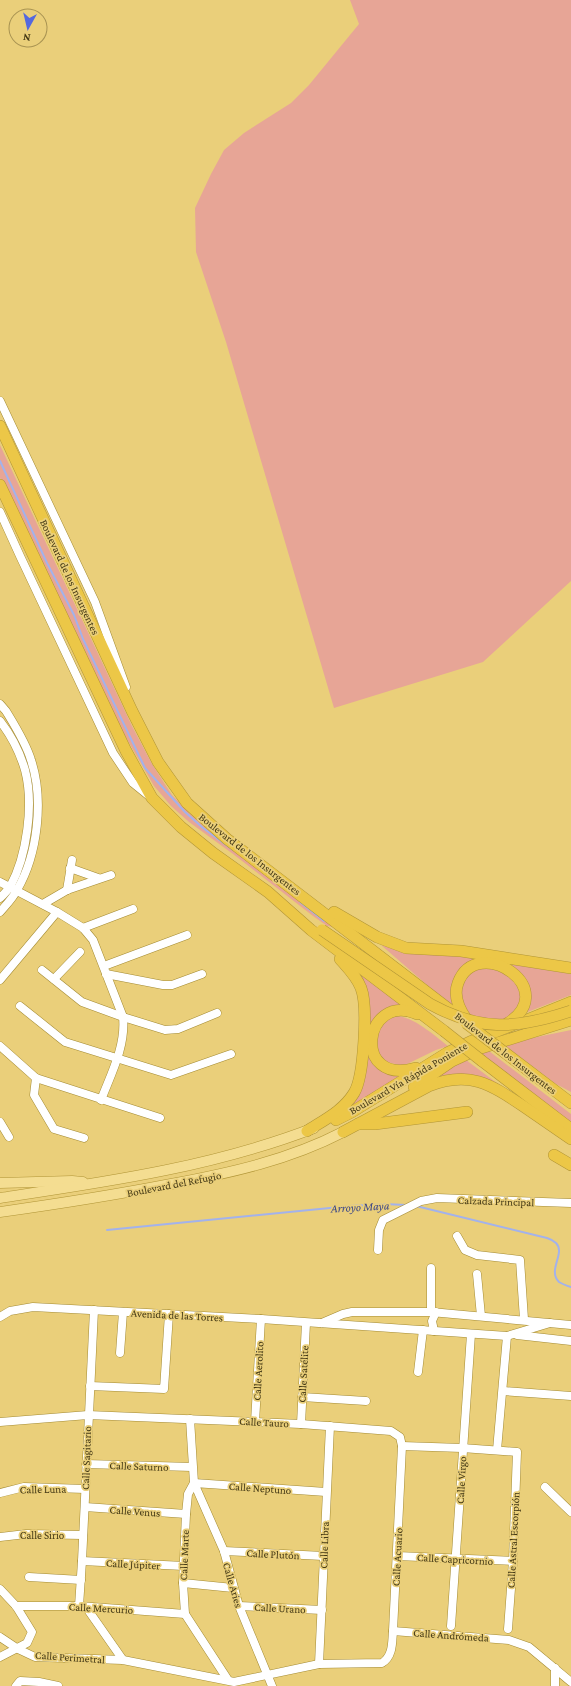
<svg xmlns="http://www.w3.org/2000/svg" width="571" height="1686" viewBox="0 0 571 1686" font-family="'Crimson Pro',serif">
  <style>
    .green { fill: #e7a596 }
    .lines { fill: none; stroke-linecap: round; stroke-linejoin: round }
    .stream { stroke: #a3b2eb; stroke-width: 2 }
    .minor-casing { stroke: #a48b33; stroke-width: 9 }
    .major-casing { stroke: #b19536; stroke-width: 11 }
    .highway-casing { stroke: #b19536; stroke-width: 12 }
    .minor { stroke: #fff; stroke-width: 8 }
    .major { stroke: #f4dd91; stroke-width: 10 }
    .highway { stroke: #ecc747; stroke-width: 11 }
    .highway-bridge-casing { stroke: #b19536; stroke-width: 12; stroke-linecap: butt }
    .highway-bridge { stroke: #ecc747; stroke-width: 11 }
    .labels { text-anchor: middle; stroke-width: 3.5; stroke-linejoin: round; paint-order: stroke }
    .street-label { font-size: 11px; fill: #443915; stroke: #eacf7a }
    .water-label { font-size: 12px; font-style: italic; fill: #394589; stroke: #eacf7a }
  </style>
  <rect width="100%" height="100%" fill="#eacf7a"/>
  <!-- green -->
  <g class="green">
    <path d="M350,0H571V581L483,662L334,708L226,342L196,252L195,208L211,174L224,150L244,133L291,103L309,85L359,24Z"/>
    <path d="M0,445L132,726L152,764L172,795L188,811L207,829L335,927L327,926L313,916L233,854L189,822L171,806L154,786L110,710L0,478Z"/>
    <path d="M381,945L402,952L450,955L489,960L465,967L456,1010Z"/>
    <path d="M501,962L571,974V995L525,1013C526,1007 530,1001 530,995C531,977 515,967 501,962Z"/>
    <path d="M350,963L405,1009L368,1032V1011Z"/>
    <path d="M495,967L514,977L522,1000L508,1020L474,1019L461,1005L460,983L476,969Z"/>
    <path d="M396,1016C413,1016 435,1036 448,1046L436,1050L403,1066L383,1061L374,1042L384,1021Z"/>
    <path d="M571,1030V1092L556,1084L503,1044Z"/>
    <path d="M366,1044L370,1057L409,1073L398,1077L377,1090L370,1098L349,1108C368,1084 366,1074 366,1044Z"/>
    <path d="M489,1051L571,1114V1123L478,1054Z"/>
    <path d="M466,1060L505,1089L488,1080L423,1082Z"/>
  </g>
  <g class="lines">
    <!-- stream -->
    <g class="stream">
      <path d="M0,461L47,563L74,615L83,639L145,768L185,812L203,828L233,850"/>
      <path d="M300,902L324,921"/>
      <path d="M416,1206L547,1238C550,1239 554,1241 556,1243C566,1253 547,1270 559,1282C562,1284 568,1286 571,1287"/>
      <path d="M107,1230L350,1206L384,1204L406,1205"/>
    </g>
    <!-- minor casing -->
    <g class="minor-casing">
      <g id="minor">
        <path d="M0,401L95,602L126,687"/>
        <path d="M0,512L20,556L113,753L133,783L149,796"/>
        <path d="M0,704L6,711C15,726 26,743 31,760C44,799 38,854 17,890C13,898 6,905 0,912"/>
        <path d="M0,721C11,735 20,753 25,770C34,804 27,856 10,887C7,891 3,895 0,898"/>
        <path d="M70,868L98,878"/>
        <path d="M0,882L57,912L83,928L93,940L123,1017C126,1046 111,1074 101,1100"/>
        <path d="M67,890L72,860"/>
        <path d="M43,904L67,890L111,875"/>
        <path d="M83,928L133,909"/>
        <path d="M104,966L187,935"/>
        <path d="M42,970L82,1002L123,1017L165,1030L178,1029L217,1013"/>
        <path d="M106,974L163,985H172L202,974"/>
        <path d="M54,979L80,952"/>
        <path d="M0,980L57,912"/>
        <path d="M20,1006L65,1042L171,1075L231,1054"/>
        <path d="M0,1046L36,1078L160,1118"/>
        <path d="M36,1078L34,1095L54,1129L84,1138"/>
        <path d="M0,1122L9,1137"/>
        <path d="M457,1236L465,1250L477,1255L520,1260L524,1319"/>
        <path d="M378,1250L379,1230L383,1220L421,1201L437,1198L571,1203"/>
        <path d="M431,1268V1312"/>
        <path d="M477,1274L481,1316"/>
        <path d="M0,1317L10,1311L33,1307L261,1319L507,1336L550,1323"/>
        <path d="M322,1323L343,1314L352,1312H431L571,1325"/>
        <path d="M434,1331L432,1321L436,1312"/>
        <path d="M517,1335L571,1341"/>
        <path d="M120,1353L123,1312"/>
        <path d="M418,1372L423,1330"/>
        <path d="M90,1386L164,1389L169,1314"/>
        <path d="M503,1391L571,1396"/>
        <path d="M302,1397L366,1401"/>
        <path d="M190,1419L194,1483L188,1494L186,1514L183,1583L185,1614L228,1680"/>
        <path d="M0,1422L88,1415L301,1424L391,1431L400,1437L402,1446L393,1631C392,1643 393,1656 382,1663L319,1664L234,1682L123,1660L35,1657L18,1649L0,1637"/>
        <path d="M255,1422L261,1319"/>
        <path d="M301,1424L306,1323"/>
        <path d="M402,1446L462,1448L517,1452L513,1561L508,1629"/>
        <path d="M497,1450L507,1336"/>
        <path d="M86,1464L192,1467"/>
        <path d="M545,1487L571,1512"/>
        <path d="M0,1493L24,1487L85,1489"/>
        <path d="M85,1507L186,1514"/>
        <path d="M0,1537L26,1534L83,1535"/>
        <path d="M224,1551L323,1556"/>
        <path d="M397,1556L513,1561"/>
        <path d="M82,1561L184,1566"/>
        <path d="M29,1577L81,1580"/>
        <path d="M183,1583L233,1588"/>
        <path d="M0,1589L16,1606L32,1632L27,1643L0,1657"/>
        <path d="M16,1606H79L185,1614"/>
        <path d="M79,1606L82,1561L94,1310"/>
        <path d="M239,1606L322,1610"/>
        <path d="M86,1607L123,1660"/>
        <path d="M451,1626L471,1334"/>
        <path d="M393,1631L509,1640L529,1647L571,1682"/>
        <path d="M319,1664L330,1426"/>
        <path d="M555,1668V1686"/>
        <path d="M16,1686L20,1681L39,1682L58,1686"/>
        <path d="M272,1686L239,1606L224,1551L194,1483L326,1492"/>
      </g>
    </g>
    <!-- major casing -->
    <g class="major-casing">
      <g id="major">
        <path d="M0,1183L72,1181L83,1182"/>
        <path d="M0,1198C106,1182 213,1167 314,1128"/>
        <path d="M0,1212C57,1204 114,1195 171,1184C230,1173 289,1160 343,1132"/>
      </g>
    </g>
    <!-- highway casing -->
    <g class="highway-casing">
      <g id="highway">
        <path d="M0,426L132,711L158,762L187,803L227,839L454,1013"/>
        <path d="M0,485L126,751L152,798L181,827L213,853L268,892L311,930L444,1031"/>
        <path d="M334,912L377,937L406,948L461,951L571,968"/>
        <path d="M529,1019L571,1002"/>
        <path d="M467,1020C459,1009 453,996 458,983C477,932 567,991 503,1026"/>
        <path d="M504,1052L571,1103"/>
        <path d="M482,1061L571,1129"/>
        <path d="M416,1068C351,1087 363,991 417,1014"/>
        <path d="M414,1087L452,1061L478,1049L571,1020"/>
        <path d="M336,1120L352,1112L447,1053L472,1041L513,1025"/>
        <path d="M358,1124H375L467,1112"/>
        <path d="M307,1131C324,1120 343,1111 354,1093C364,1077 368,1006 361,988C357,977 348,968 340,959"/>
        <path d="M343,1132L429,1086C469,1070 490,1084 523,1106C539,1117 555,1128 571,1139"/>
        <path d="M554,1155L571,1165"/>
      </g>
    </g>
    <!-- minor -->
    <use href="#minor" class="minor"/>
    <!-- major -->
    <use href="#major" class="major"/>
    <!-- highway -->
    <use href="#highway" class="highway"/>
    <!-- highway-bridge casing -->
    <g class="highway-bridge-casing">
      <g id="highway-bridge">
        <path d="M322,930L430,1004C481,1032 517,1029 571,1011"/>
        <path d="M466,1023L504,1052"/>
        <path d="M444,1031L482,1061"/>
      </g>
    </g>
    <!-- highway-bridge -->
    <use href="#highway-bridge" class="highway-bridge"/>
  </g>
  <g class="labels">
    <!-- street labels -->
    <g class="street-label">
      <text transform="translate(70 577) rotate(65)" y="4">Boulevard de los Insurgentes</text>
      <text transform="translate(250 854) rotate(38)" y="4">Boulevard de los Insurgentes</text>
      <text transform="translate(506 1053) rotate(38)" y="4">Boulevard de los Insurgentes</text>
      <text transform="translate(408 1078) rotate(-30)" y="4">Boulevard Vía Rápida Poniente</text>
      <text transform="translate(174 1184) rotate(-11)" y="4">Boulevard del Refugio</text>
      <text transform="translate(496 1201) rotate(2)" y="4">Calzada Principal</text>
      <text transform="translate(177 1315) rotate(3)" y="4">Avenida de las Torres</text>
      <text transform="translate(258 1371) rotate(-87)" y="4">Calle Aerolito</text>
      <text transform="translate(303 1374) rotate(-87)" y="4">Calle Satélite</text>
      <text transform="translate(264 1422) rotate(3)" y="4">Calle Tauro</text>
      <text transform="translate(86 1458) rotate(-88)" y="4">Calle Sagitario</text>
      <text transform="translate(139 1466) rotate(2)" y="4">Calle Saturno</text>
      <text transform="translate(461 1480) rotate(-87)" y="4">Calle Virgo</text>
      <text transform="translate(260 1488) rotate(4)" y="4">Calle Neptuno</text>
      <text transform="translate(43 1489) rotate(-1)" y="4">Calle Luna</text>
      <text transform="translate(135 1511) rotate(4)" y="4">Calle Venus</text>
      <text x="42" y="1539">Calle Sirio</text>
      <text transform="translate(513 1540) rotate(-87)" y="4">Calle Astral Escorpión</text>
      <text transform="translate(324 1545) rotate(-88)" y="4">Calle Libra</text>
      <text transform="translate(273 1554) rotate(3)" y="4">Calle Plutón</text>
      <text transform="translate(184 1555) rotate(-88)" y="4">Calle Marte</text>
      <text transform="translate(397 1557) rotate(-87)" y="4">Calle Acuario</text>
      <text transform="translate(455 1559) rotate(3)" y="4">Calle Capricornio</text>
      <text transform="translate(133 1564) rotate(3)" y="4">Calle Júpiter</text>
      <text transform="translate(233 1585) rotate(74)" y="4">Calle Aries</text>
      <text transform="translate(101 1608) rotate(3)" y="4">Calle Mercurio</text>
      <text transform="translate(280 1608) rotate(3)" y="4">Calle Urano</text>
      <text transform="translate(451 1635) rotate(4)" y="4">Calle Andrómeda</text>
      <text transform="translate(70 1657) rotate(4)" y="4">Calle Perimetral</text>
    </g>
    <!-- water labels -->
    <g class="water-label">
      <text transform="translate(360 1207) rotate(-3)" y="4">Arroyo Maya</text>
    </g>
  </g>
  <!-- north arrow -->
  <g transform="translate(28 28) rotate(188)"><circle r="19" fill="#eacf7a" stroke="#a89352"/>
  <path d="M0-3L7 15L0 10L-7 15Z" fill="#5568de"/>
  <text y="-6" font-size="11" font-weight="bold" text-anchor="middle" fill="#443915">N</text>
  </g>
</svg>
